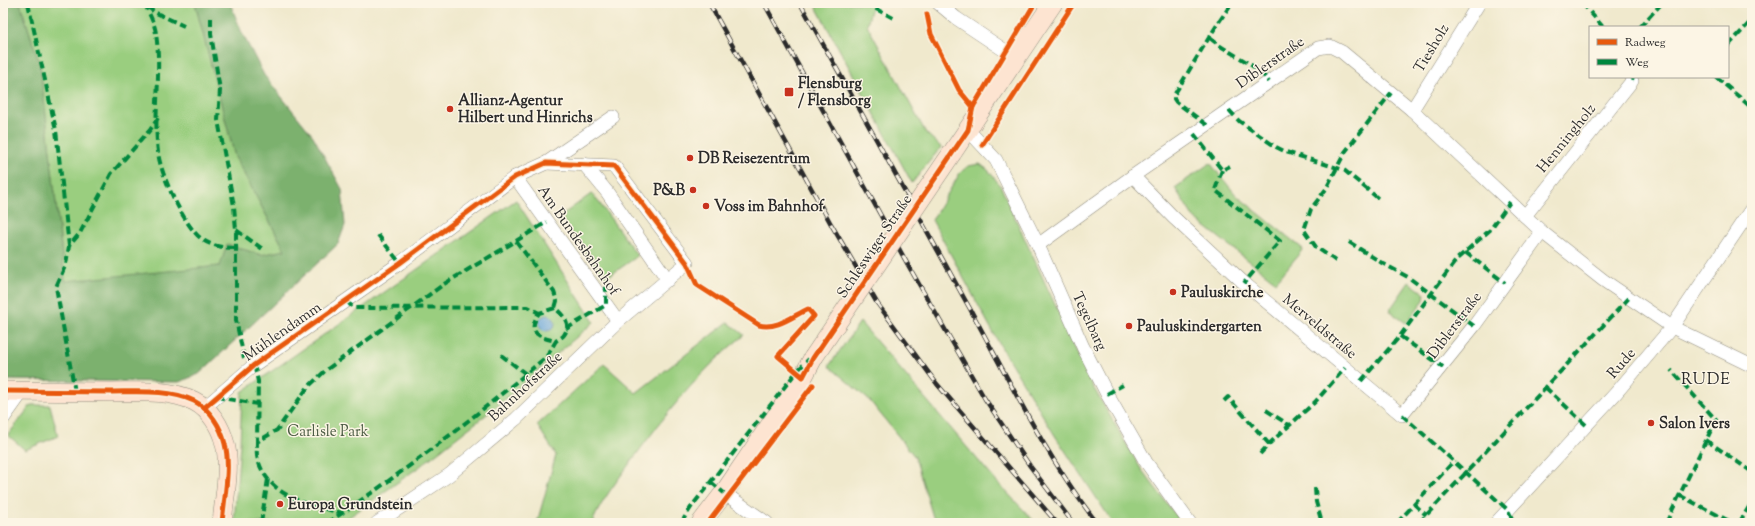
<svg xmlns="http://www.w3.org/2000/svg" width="1755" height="526" viewBox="0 0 1755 526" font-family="'Sorts Mill Goudy',serif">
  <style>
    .green { fill: #9ace7f; stroke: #627c55 }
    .forest { fill: #7bb16e; stroke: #536e4c }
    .water { fill: #67a5d9; stroke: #496882 }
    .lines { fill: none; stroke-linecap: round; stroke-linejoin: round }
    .street-casing { stroke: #8e8a7c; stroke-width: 14 }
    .secondary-casing { stroke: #8e8a7c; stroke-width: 20 }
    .street { stroke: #fff; stroke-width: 13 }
    .secondary { stroke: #fde4d1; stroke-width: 19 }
    .rail-casing { stroke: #2b2b2b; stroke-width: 4.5 }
    .rail { stroke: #fcf5e5; stroke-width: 3; stroke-dasharray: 9; stroke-linecap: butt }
    .secondary-bridge-casing { stroke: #8e8a7c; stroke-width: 20; stroke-linecap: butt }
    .secondary-bridge { stroke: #fde4d1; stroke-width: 19 }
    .quiet { stroke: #00873e; stroke-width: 4; stroke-dasharray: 8 4; stroke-linecap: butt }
    .cycleway-casing { stroke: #fcf5e5; stroke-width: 8 }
    .cycleway { stroke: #e8590c; stroke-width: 5 }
    .poi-dot { fill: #c8321e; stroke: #fcf5e5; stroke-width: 1.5 }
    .labels { text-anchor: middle; stroke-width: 3; stroke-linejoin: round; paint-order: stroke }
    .street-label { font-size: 15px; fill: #2b2b2b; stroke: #fcf5e5 }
    .poi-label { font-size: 15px; font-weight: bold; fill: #2b2b2b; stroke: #fcf5e5; text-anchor: start }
    .park-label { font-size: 15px; fill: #4c5c44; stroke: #fcf5e5 }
    .neighbourhood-label { font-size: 16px; letter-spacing: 1px; fill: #2b2b2b; stroke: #fcf5e5 }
  </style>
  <rect width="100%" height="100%" fill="#fcf5e5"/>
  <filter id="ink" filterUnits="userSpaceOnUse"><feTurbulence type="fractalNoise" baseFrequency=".025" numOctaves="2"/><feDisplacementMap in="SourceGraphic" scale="8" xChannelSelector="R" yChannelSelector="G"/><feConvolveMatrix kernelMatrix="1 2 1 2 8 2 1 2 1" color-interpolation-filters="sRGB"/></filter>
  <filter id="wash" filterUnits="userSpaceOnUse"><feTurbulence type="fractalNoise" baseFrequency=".012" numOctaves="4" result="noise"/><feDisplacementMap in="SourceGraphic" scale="16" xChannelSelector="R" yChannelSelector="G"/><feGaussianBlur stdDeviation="0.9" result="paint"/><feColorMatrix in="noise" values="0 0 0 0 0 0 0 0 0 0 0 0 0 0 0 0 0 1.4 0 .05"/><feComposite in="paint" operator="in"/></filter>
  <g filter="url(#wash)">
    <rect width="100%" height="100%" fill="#f0e9cd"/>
    <!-- green -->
    <g class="green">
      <path d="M20,3H195L235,157L285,250L261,255L227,244L221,266L65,282L40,65Z"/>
      <path d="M814,3H873L867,25L926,133L941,147L912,183Z"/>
      <path d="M1210,163L1236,195L1303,249L1276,282L1194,218L1175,188Z"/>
      <path d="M980,164L988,170L1000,185L1092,385L1141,469L1182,523H1113L1054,434L1000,345L932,220L960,173L968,166Z"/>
      <path d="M591,194L595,197L637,255L635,258L606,278L602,276L561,218L562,215Z"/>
      <path d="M516,200L594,322L496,407L419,467L341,523H234L240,444L242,392Z"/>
      <path d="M1409,282L1425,294L1424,300L1406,323L1389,311Z"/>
      <path d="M728,322L744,335C700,370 666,414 633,459C618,480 602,499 592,523H537L556,455L537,425L604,364L636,393Z"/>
      <path d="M860,322L995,480L1036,523H942L933,517L915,457L870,401L829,366Z"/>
      <path d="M31,405H50L58,436L25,450L8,435Z"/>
    </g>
    <!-- forest -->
    <path class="forest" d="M3,3H20L40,65L65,281L220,266L227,244L261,255L285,250L235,157L195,3H230L242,33L264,75L313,136L342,189L345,225L338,244L199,374L179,382L3,380Z"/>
    <!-- water -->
    <circle class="water" cx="547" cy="323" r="8"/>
  </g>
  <g filter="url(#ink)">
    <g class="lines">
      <!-- street casing -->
      <g class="street-casing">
        <g id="street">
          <path d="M938,3L956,18L1016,58"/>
          <path d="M1412,110L1479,3"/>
          <path d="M968,130L996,160L1038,245L1083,347L1107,394L1146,462L1190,523"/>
          <path d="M584,164L607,192L668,280"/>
          <path d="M1133,176L1173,217L1244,283L1402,415L1474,326L1542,232"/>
          <path d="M515,177L618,321"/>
          <path d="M1525,216L1632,81"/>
          <path d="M1038,245L1133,176L1318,48L1330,46L1342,52L1412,110L1542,232L1603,280L1672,327L1752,366"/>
          <path d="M204,408L254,365L400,263L515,177L546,163L613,117"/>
          <path d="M3,419L23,391"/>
          <path d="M724,493L767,523"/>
          <path d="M377,523L449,475L516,419L618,321L687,263L614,166L546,163"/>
          <path d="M1496,523L1616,393L1672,327L1752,208"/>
        </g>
      </g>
      <!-- secondary casing -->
      <g class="secondary-casing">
        <g id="secondary">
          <path d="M952,153L1053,3"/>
          <path d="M3,391C39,391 74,392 110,392C137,392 169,389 194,401C210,409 221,427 225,444C231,467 224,499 222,523"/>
          <path d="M701,523L724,493L803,377L813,358"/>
        </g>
      </g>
      <!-- street -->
      <use href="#street" class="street"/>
      <!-- secondary -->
      <use href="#secondary" class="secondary"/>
      <!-- rail casing -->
      <g class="rail-casing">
        <g id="rail">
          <path d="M709,3L831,224L877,303L937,384L1057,523"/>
          <path d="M764,3L908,265L985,399L1030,466L1073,523"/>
          <path d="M800,3C857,104 913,206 969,307C1009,380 1046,457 1097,523"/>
        </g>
      </g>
      <!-- rail -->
      <use href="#rail" class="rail"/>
      <!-- secondary-bridge casing -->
      <g class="secondary-bridge-casing">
        <path id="secondary-bridge" d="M813,358L952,153"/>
      </g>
      <!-- secondary-bridge -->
      <use href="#secondary-bridge" class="secondary-bridge"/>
      <!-- quiet -->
      <g class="quiet">
        <path d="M28,3L56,130L69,246"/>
        <path d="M145,3C148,13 155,23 156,34C162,73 153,113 158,152C160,174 185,228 203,240C212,246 225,248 235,248"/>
        <path d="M865,3L895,19"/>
        <path d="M1582,3L1603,27"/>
        <path d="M147,6L154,12L184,26"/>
        <path d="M211,18V34L220,90L218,120L234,206L236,230V320L244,358"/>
        <path d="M1640,27L1662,3"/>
        <path d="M1210,38C1228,54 1255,62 1269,82"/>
        <path d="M1728,46L1752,20"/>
        <path d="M1716,77L1752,108"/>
        <path d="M1632,81L1633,77"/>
        <path d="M1229,110L1239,121L1276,147L1286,152L1344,170L1380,200"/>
        <path d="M1207,125L1176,102L1174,99V95C1193,65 1211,32 1232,3"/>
        <path d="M1194,134L1222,170L1230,166"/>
        <path d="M1222,170L1215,190L1280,241L1244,283"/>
        <path d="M236,230L264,250"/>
        <path d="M378,235L400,263"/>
        <path d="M516,241L547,222"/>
        <path d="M1349,242L1382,263L1408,277L1474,326"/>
        <path d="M1465,252L1505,283"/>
        <path d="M1336,261L1316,247L1304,230L1311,209L1326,189L1345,152L1391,93"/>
        <path d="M346,301L354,308L528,307L539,313"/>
        <path d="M555,308L539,313C526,333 538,337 556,341"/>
        <path d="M566,329L606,305V280"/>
        <path d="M1400,336L1443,367"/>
        <path d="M501,355L526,374"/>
        <path d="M254,365L258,381L257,442"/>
        <path d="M1361,381L1400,336L1457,259L1490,230L1510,202"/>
        <path d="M1545,387L1586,425"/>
        <path d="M75,392L56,287L66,264L69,246L80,233L111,174L150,130L158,118"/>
        <path d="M1107,394L1123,385"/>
        <path d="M216,397L257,404"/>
        <path d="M1224,401L1228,397L1269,444"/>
        <path d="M1266,410L1289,425"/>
        <path d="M1402,415L1508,510L1514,523"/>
        <path d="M1706,440L1752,472"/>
        <path d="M1260,454L1269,444L1315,402L1345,368"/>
        <path d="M711,482L724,493"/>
        <path d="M1315,488L1316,502L1322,523"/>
        <path d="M1679,495L1733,523"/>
        <path d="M1414,504L1426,515"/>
        <path d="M261,523L268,479"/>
        <path d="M327,523C404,473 476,416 546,357C550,352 552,347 556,341C558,339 562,338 564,335C572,324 563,315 555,308L557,301L554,292L516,241L444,284L326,370L308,387L277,430L257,442C257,448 256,455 258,460C269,497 310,506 343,513"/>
        <path d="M681,523L692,506L797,371L809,359"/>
        <path d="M1397,523L1454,461"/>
        <path d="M1419,523L1629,298"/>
        <path d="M1666,523L1716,420L1671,370"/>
        <path d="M1739,523L1752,502"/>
      </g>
      <!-- cycleway casing -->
      <g class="cycleway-casing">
        <g id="cycleway">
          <path d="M927,14L931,34L959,90L973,107"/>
          <path d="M982,145L1074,3"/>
          <path d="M3,391C39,391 74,392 110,392C137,392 169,389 194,401C210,409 221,427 225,444C231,467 224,499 222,523"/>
          <path d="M204,408L254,365L400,263L515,177L546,163L614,166L687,263L697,285L759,325C776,330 793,316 808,309L814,316L778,356L803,377L813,358L968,130L973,107L1035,3"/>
          <path d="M708,523L813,385"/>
        </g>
      </g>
      <!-- cycleway -->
      <use href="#cycleway" class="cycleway"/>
    </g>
  </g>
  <!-- markers -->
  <g class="poi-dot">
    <rect x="784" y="87" width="10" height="10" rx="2"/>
    <circle cx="450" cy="109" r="4"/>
    <circle cx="690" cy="158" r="4"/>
    <circle cx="693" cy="190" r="4"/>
    <circle cx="706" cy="206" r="4"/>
    <circle cx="1173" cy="292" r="4"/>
    <circle cx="1129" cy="326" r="4"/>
    <circle cx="1651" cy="423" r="4"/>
    <circle cx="280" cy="504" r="4"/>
  </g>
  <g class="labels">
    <!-- street labels -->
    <g class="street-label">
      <text transform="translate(1431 48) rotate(-59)" y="5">Tiesholz</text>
      <text transform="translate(1270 62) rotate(-35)" y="5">Diblerstraße</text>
      <text transform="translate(1566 138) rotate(-51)" y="5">Henningholz</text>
      <text transform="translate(579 240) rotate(55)" y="5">Am Bundesbahnhof</text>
      <text transform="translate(874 246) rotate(-56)" y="5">Schleswiger Straße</text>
      <text transform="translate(1090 321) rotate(65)" y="5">Tegelbarg</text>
      <text transform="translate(1454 325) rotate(-53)" y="5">Diblerstraße</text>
      <text transform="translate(1320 326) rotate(40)" y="5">Merveldstraße</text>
      <text transform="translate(282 331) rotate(-35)" y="5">Mühlendamm</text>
      <text transform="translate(1621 363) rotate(-49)" y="5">Rude</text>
      <text transform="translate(525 386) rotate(-43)" y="5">Bahnhofstraße</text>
    </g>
    <!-- poi labels -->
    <g class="poi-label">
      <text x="798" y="88">Flensburg<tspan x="798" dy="17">/ Flensborg</tspan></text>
      <text x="458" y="105">Allianz-Agentur<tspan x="458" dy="17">Hilbert und Hinrichs</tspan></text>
      <text x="698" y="163">DB Reisezentrum</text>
      <text x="685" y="195" text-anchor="end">P&amp;B</text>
      <text x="714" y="211">Voss im Bahnhof</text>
      <text x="1181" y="297">Pauluskirche</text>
      <text x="1137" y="331">Pauluskindergarten</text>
      <text x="1659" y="428">Salon Ivers</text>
      <text x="288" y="509">Europa Grundstein</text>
    </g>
    <!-- park labels -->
    <g class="park-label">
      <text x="328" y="436">Carlisle Park</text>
    </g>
    <!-- neighbourhood labels -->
    <g class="neighbourhood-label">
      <text x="1706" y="384">RUDE</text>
    </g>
  </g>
  <!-- margin -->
  <rect width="1755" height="526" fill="none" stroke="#fcf5e5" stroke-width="16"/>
  <!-- legend -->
  <rect x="1589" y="26" width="140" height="52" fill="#fcf5e5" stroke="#a8a49b"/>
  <rect x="1597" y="39" width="20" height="6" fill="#e8590c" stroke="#a8a49b"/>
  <text x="1625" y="46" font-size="12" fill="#2b2b2b">Radweg</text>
  <rect x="1597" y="59" width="20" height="6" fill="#00873e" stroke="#a8a49b"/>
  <text x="1625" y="66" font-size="12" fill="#2b2b2b">Weg</text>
</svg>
